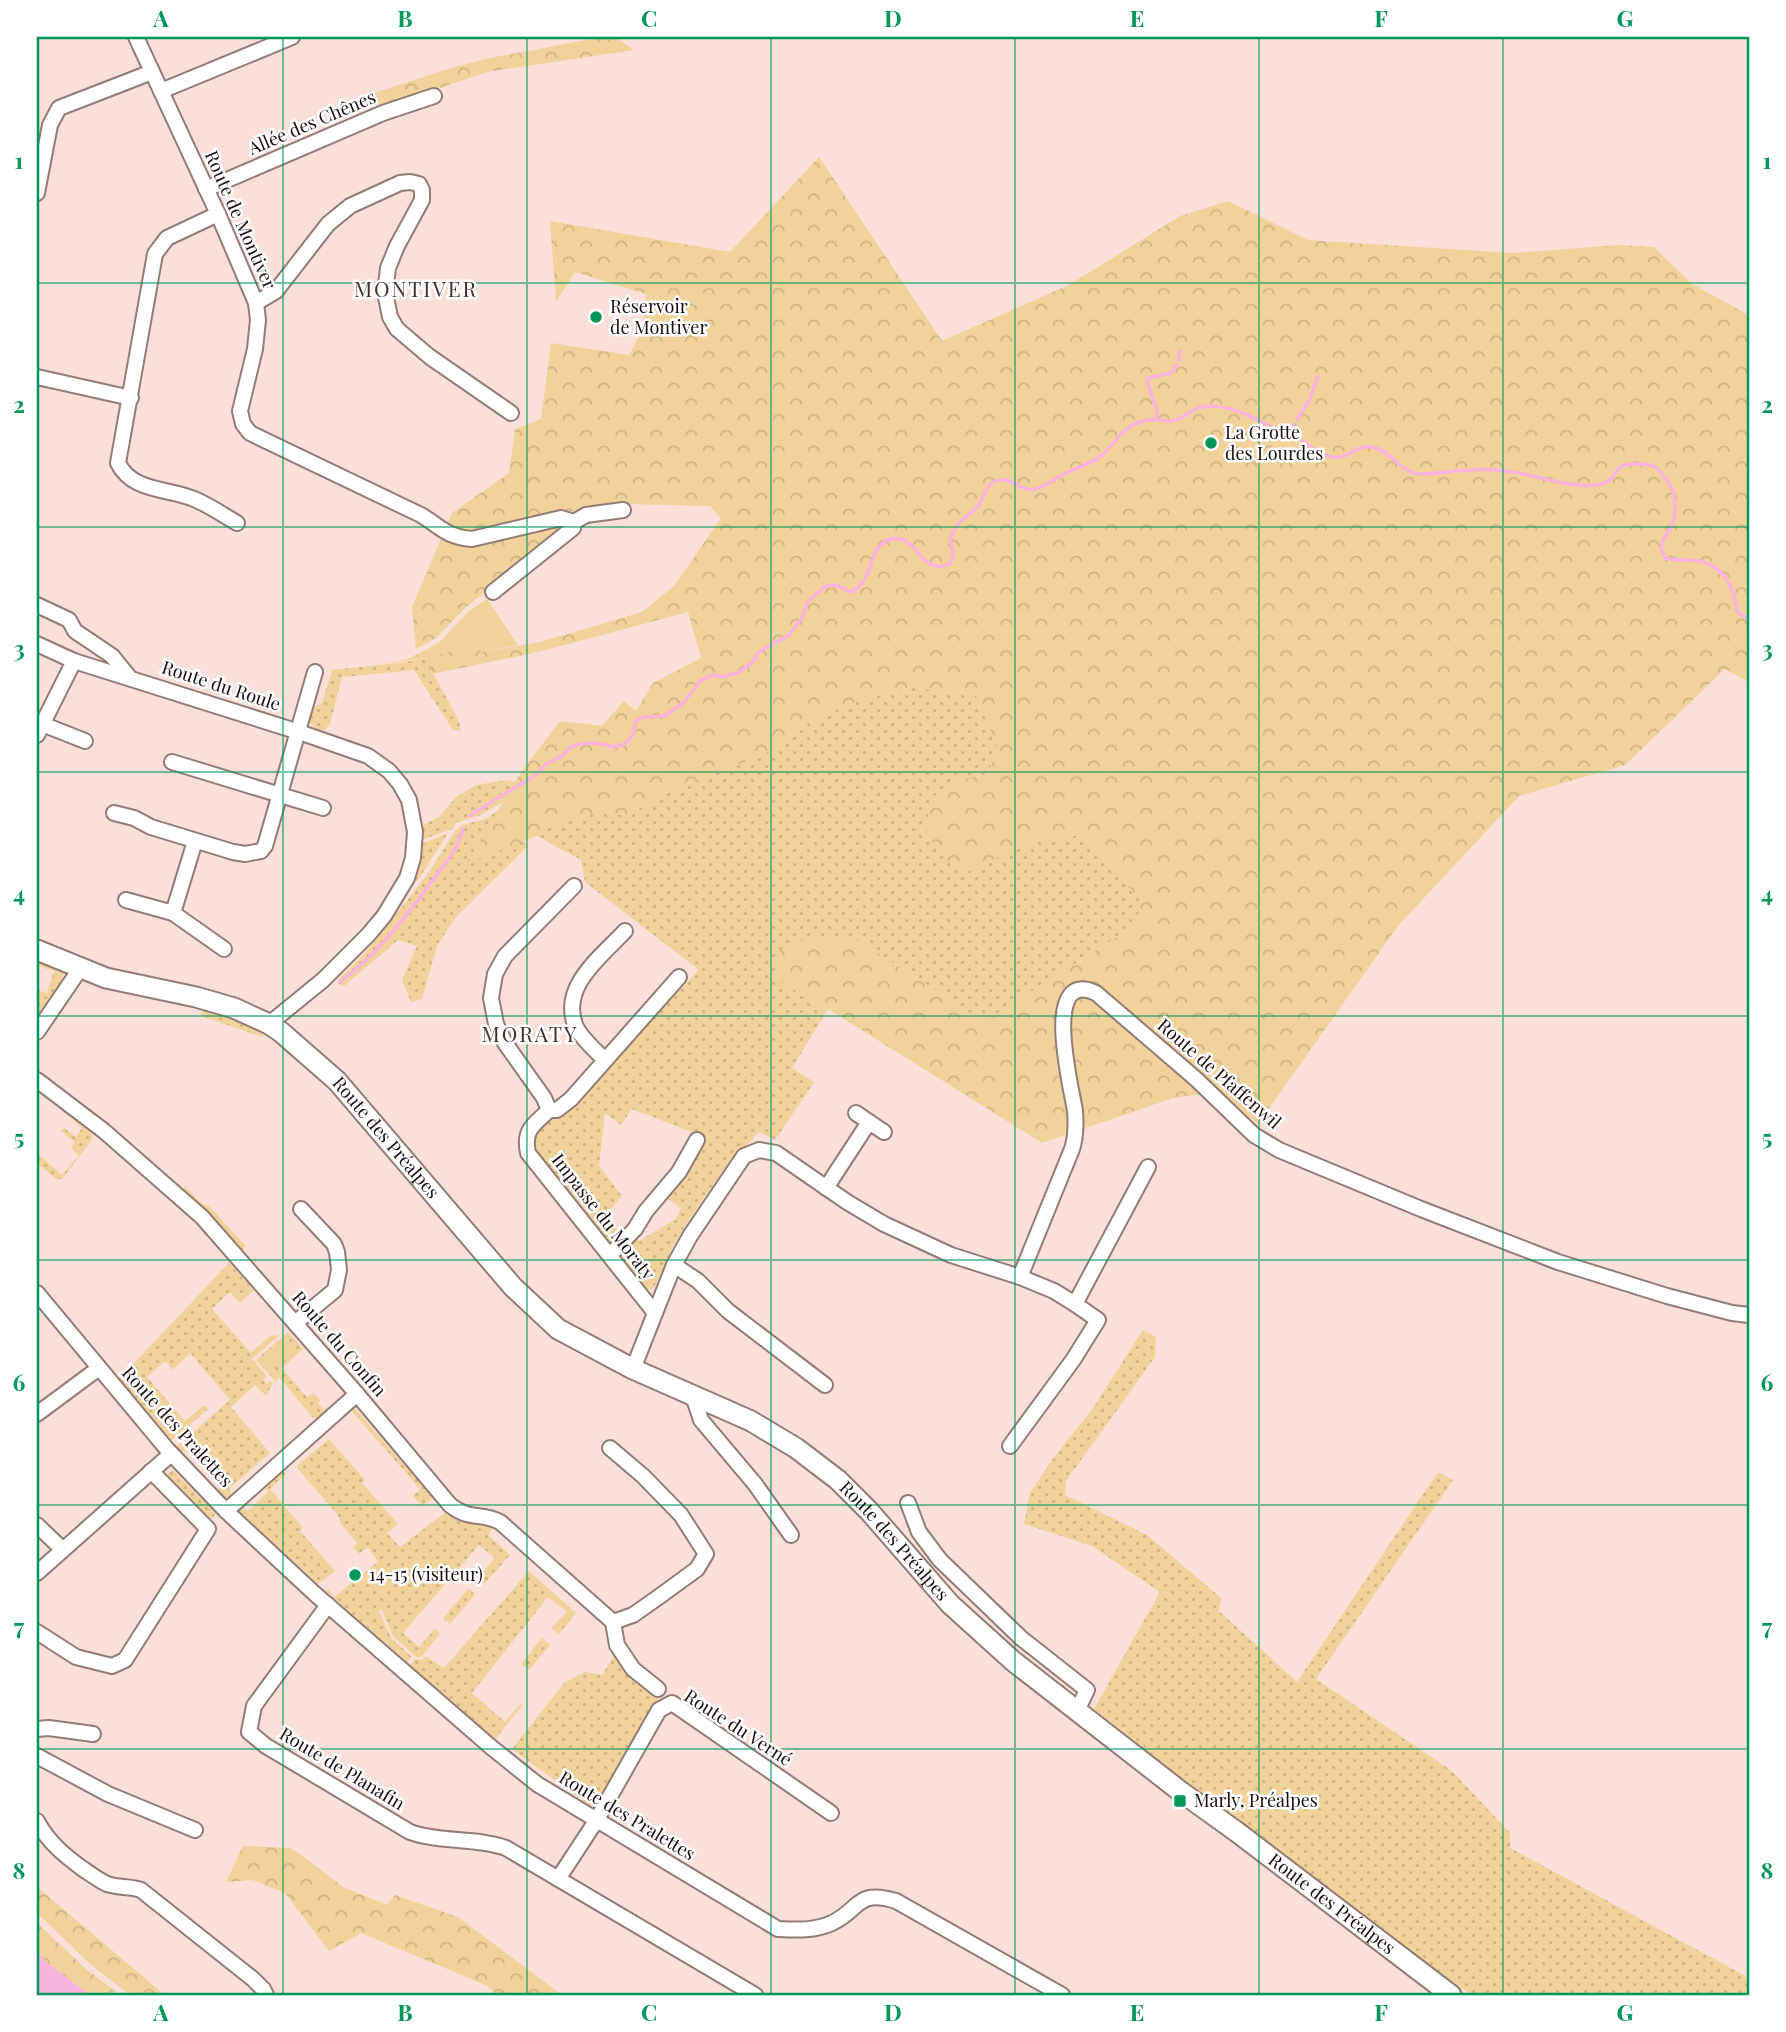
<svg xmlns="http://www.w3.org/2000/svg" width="1786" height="2032" viewBox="0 0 1786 2032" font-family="'Playfair Display',serif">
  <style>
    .grass { fill: url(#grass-dots) }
    .forest { fill: url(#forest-crowns) }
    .garden { fill: #f1d29a }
    .water { fill: #f9b4de }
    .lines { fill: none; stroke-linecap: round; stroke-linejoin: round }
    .stream { stroke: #f9b4de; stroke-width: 3.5 }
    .minor-casing { stroke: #937b76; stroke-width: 18 }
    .secondary-casing { stroke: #937b76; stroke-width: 23 }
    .minor { stroke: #fff; stroke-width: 14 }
    .secondary { stroke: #fff; stroke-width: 19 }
    .grid { fill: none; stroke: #009759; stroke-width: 2; stroke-opacity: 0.55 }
    .poi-dot { fill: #009759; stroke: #fff; stroke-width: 2.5 }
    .labels { text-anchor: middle; stroke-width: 5; stroke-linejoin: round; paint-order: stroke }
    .street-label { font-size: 18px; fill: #170e0c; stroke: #fff }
    .poi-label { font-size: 18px; fill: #170e0c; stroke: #fff; text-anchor: start }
    .quarter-label { font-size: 21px; letter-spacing: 2px; fill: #432e2a; stroke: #fff }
    .neatline { fill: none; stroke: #009759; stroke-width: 2.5 }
    .grid-label { font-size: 23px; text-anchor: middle; font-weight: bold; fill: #009759 }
  </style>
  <defs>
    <pattern id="grass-dots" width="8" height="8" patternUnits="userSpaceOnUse" patternTransform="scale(1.75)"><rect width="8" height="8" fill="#f1d29a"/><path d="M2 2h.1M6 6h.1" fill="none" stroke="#ceb384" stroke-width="1.8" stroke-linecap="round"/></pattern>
    <pattern id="forest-crowns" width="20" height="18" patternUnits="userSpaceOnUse" patternTransform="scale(1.75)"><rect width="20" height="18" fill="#f1d29a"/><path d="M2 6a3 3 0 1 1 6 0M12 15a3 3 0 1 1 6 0" fill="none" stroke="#ceb384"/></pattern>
  </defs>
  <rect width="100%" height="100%" fill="#fbe0da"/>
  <!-- grass -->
  <g class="grass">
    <path d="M425,658L459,721L461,731L453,730L414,670L342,677L330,724L323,731C311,728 306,720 311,708L322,703L332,670L406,662Z"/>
    <path d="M911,687L977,696L998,747L988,774L955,781L962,874L1035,840L1083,835L1141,901L1136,925L984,1022L860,941L774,978L828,1009L792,1068L814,1082L775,1140L759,1132L746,1146L737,1150L686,1224L671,1250L654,1288C649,1289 647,1290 642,1287C633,1280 622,1261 621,1250L629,1241L641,1240L676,1219L681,1208L665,1197L707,1138L632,1109L621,1125L605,1113L599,1166L622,1196L605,1216L623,1235L610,1246L532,1148C534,1134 548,1118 561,1114L699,970L585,882L581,860L537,836L546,828L592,813L629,815L657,797L696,780L761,756L787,741L810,721L855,702Z"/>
    <path d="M508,780L522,786V792L478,816L461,821L456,823L452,829L422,840L421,826L439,817L456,797L476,785Z"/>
    <path d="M503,807L518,840L526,842L527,847L456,917L437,946L422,999L411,1002L402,980L417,946L398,940L344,986L339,984L338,980L365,953L409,898L429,872L455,831L462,825L485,819Z"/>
    <path d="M448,833L420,877L408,889L420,856L421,844Z"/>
    <path d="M40,962L63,973C64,989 46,1005 37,1017V990L47,993L54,971L39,966Z"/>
    <path d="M208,1011L235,1020L264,1035L263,1037L201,1016L202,1012Z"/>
    <path d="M54,1104L92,1134V1140L62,1179H56L37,1163V1159L40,1156L62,1175L79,1155L71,1148L75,1142L61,1131L64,1128L76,1137L82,1128Z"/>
    <path d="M184,1185L200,1202L210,1207L246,1246L241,1251L249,1261L253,1262L256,1259L257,1260L254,1263L251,1264L184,1192Z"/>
    <path d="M229,1263L254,1290L240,1303L230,1292L212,1309L251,1353L270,1336L280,1335L252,1359L267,1376L264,1380L267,1384L270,1381L273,1383L266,1396L255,1385L231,1407L270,1453L230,1488L232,1497C225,1498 220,1497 215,1492L221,1485L186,1450L178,1456L175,1448L230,1400L190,1353L173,1370L165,1361L147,1377L185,1421L204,1405L208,1409L170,1442H165L117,1381Z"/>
    <path d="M1143,1330L1156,1337L1155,1357L1066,1481L1065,1495L1147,1535L1221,1598L1219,1611L1297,1682L1438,1472L1453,1480L1316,1679L1452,1771L1510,1833V1848L1749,1978V1995H1472L1309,1880L1094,1709L1160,1592L1092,1546L1024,1524L1030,1493L1052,1460L1093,1408Z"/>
    <path d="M288,1332L303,1349L282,1368L307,1397L314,1393L320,1400L318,1403L323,1409L327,1407V1412L320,1420L313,1418L279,1377L276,1382L256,1360Z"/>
    <path d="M353,1406L433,1498L422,1506L413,1496L420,1489L350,1409Z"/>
    <path d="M329,1439L365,1480L362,1483L398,1524L387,1533L400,1547L446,1512C464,1528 475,1520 493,1528L488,1535L510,1555L484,1584L477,1578L495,1558L479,1545L403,1633L419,1647L435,1629L440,1634L421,1657H416L393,1636L381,1609L379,1611L391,1638L412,1657L407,1662L326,1591L328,1589L334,1597L378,1562L368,1547L359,1554L353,1547L357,1543L341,1524L338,1515L297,1468L298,1465Z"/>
    <path d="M280,1467L286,1474L270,1489L303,1528L300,1531L335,1571L318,1584L239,1511L241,1504L248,1511L268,1492L261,1483Z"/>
    <path d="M173,1470L216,1514L209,1521L168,1480V1473Z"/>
    <path d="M529,1571L576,1613L559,1634L551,1628L567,1612L548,1597L472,1693L505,1722L520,1704L522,1706L495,1739L410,1665L415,1659L422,1660L426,1656L444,1668Z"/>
    <path d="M469,1588L475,1595L450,1624L443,1618Z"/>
    <path d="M542,1638L550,1645L529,1670L521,1664Z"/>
    <path d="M615,1655L627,1669L660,1696L600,1803L589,1805L512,1749L565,1682L585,1672L602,1675Z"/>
  </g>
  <!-- forest -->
  <g class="forest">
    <path d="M617,38L634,50L487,72L381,108L374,93L451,68L490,58L592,39Z"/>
    <path d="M819,157L942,341L1069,285L1180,216L1228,201L1308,240L1513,253L1618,245L1654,247L1692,284L1749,315V682L1725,669L1625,765L1519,796L1398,926L1258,1124L1217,1092L1173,1098L1042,1143L828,1009L774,978L777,952L808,938L860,941L984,1022L1136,925L1141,901L1083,835L1035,840L962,874L937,851L926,828L930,799L955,781L988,774L998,747L976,696L911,687L855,702L810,721L787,741L761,756L696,780L657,797L629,815L592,813L546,828L537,836L466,864L521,772L560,721L602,726L624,701L636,711L653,683L701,658L688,612L542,651L433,674L424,658L384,664L408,659L439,643L429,653L463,647L474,640L482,652L540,642L642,612L674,586L721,518L710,506L626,504L574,511L547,517L562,527V531L465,608L436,638L416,649L412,607L452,513L509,473L515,429L541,419L551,343L629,355L642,331L646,294L575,272L556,302L550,221L730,252Z"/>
    <path d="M288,1341L294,1345L296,1351L280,1365H268L269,1356Z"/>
    <path d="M243,1846L290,1848L303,1856L343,1887L387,1905L395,1895L458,1917L562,1995H497L488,1986L361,1933L329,1951L285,1893L252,1880L226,1882Z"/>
    <path d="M37,1887L165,1995H130L90,1964L37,1913Z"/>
    <path d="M37,1923L86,1969L120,1995H90L46,1962L37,1950Z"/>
  </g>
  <!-- garden -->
  <path class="garden" d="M487,599L518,645L481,652L474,641L463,647L431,658L429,653L468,612Z"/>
  <!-- water -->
  <path class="water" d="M37,1950L46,1962L90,1995L41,1994L37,1990Z"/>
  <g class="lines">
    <!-- stream -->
    <g class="stream">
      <path d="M1179,360L1180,350"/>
      <path d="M1157,419V411L1147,381L1149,378L1171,373L1177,365"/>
      <path d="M1297,419L1309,401L1318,376"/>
      <path d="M1290,434L1295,424"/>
      <path d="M471,816L475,812L536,775L546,764L562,756L571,747L579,744L595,743L615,747L624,744L632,737L636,721L644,717L665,716L684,702L700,681L712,675L724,677L739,672L752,663L759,652L789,635L802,618L808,601L826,586L837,585L850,592C876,583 865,546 891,539C919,533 919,577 950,564C951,561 953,557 953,554C953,548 949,545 951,538C956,520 966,519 977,507C986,497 984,482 1000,480C1018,478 1021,498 1045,485C1054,480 1063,474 1073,470C1083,465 1092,463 1101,456C1117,442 1122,426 1146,420C1155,418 1164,422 1172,421C1182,419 1187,413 1196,409C1210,402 1233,409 1247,415C1259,419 1269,427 1280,431C1284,432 1287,432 1291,434C1305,440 1316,454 1332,457C1347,460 1357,444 1372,447C1392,451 1401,474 1422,474C1438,474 1454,470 1470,470C1483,469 1499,470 1512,472C1540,476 1568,488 1596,485C1613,483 1611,477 1620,467C1625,462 1649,464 1655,467C1659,469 1663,476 1666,479C1677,492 1678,514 1670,529C1667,534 1661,541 1661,548C1661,549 1665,557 1665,558C1676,561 1688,559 1699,561C1724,566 1734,588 1737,611L1749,620"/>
      <path d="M340,982C376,955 403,921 429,885C442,868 457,851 463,829"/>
    </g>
    <!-- minor casing -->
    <g class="minor-casing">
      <g id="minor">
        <path d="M136,37L218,214L256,303L258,320L255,349L240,411L243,424L250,433L421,515C441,527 446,537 472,539L561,518L574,522"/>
        <path d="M161,91L292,37"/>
        <path d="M206,189L383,113L434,96"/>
        <path d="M37,193L50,125L59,108L152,72"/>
        <path d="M218,214L167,238L155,254L118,463C132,492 168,488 194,499C209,505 223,515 237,523"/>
        <path d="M256,303L276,291L328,224L350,206L400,183L410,182L419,184L422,190V200L397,246L388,268L385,292L390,317L397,329L430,357L511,413"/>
        <path d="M37,377L131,398"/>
        <path d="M493,592L573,528L574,522L586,515L623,510"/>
        <path d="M37,605L69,620L75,631L112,656L129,677"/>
        <path d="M37,644L74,661L299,732L368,756L389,771L400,784L409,800L415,832L413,858L407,878L384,916L368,935L323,980L269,1024"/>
        <path d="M42,724L85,741"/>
        <path d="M37,735L74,661"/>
        <path d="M172,762L323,808"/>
        <path d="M114,813L134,818L151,827L233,852L245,854L261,851L265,846L315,672"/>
        <path d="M574,886L505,956L495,974L491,998L496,1024L505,1043L544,1098L549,1110C534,1125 523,1129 528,1153L655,1313"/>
        <path d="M126,900L173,913L195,841"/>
        <path d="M173,913L224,949"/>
        <path d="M37,1032L80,969"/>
        <path d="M605,1060C595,1050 582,1039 576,1027C559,987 601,957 625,931"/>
        <path d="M37,1080L104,1131L202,1217L357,1394L450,1505C470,1521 481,1512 500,1522L613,1622L633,1615L660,1596L697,1569L706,1554L681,1515L643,1476L610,1448"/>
        <path d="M549,1110H557L571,1099L679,977"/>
        <path d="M869,1122L884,1132"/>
        <path d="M826,1188L869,1122L856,1113"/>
        <path d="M610,1255L635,1229L646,1211L679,1172L697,1140"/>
        <path d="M674,1265L698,1281L728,1311L825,1385"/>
        <path d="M1020,1277L1054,1291L1075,1304L1148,1167"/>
        <path d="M37,1293L166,1448L226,1511L315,1594L491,1747L537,1784L778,1929C797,1930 814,1931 832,1923C861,1909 856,1889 896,1901L1062,1995"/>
        <path d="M295,1323L335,1290L339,1270L337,1252L334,1244L301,1209"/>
        <path d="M633,1369L674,1265L690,1236L744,1156L759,1150L776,1153L847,1202L884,1224L951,1255L1020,1277L1072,1149C1076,1137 1076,1124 1075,1111C1072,1090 1040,967 1096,993L1196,1079L1254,1135L1279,1150L1421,1209L1558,1262L1667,1296L1732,1313L1749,1315"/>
        <path d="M693,1396L701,1420L755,1484L791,1535"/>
        <path d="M37,1414L99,1368"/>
        <path d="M1010,1446L1073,1360L1098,1320L1075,1304"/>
        <path d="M908,1503L919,1532L940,1560L1021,1638L1087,1690L1077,1711"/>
        <path d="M226,1511L357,1394"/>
        <path d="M37,1525L62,1549"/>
        <path d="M37,1573L171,1454"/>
        <path d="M328,1605L254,1706L249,1732L266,1746L410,1832C441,1843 475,1837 506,1848L755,1995"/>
        <path d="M613,1622L617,1645L633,1669L658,1689"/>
        <path d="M37,1632L76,1657L112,1666L125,1660L208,1529L151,1471"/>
        <path d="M37,1729L49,1728L93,1734"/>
        <path d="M37,1756L108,1794L195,1830"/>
        <path d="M37,1821C48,1842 64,1855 83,1869C91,1874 98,1880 107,1884C118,1888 130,1886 141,1890L253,1979L263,1989L266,1995"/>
        <path d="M558,1879L596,1821L659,1710L672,1703L831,1813"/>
      </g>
    </g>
    <!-- secondary casing -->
    <g class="secondary-casing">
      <g id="secondary">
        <path id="s1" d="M37,950L106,978L196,997L234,1008L269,1024L281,1032L337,1081L513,1287L558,1329L633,1369L751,1421L796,1448L838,1480L869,1511L950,1604L1013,1661L1180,1791L1237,1832L1451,1995"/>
      </g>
    </g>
    <!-- minor -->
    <use href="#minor" class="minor"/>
    <!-- secondary -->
    <use href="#secondary" class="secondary"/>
  </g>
  <!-- grid -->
  <path class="grid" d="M283,37V1995M527,37V1995M771,37V1995M1015,37V1995M1259,37V1995M1503,37V1995M37,283H1749M37,527H1749M37,772H1749M37,1016H1749M37,1260H1749M37,1505H1749M37,1749H1749"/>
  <!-- markers -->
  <g class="poi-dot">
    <circle cx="596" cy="317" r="7"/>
    <circle cx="1211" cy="443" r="7"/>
    <circle cx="355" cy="1575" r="7"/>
    <rect x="1173" y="1794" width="14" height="14" rx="3.5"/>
  </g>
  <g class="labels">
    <!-- street labels -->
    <g class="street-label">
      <text transform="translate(312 123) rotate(-23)" y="6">Allée des Chênes</text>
      <text transform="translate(240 220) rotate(66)" y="6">Route de Montiver</text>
      <text transform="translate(221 686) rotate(18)" y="6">Route du Roule</text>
      <text transform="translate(1219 1074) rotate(41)" y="6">Route de Pfaffenwil</text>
      <text dy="6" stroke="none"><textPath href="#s1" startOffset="408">Route des Préalpes</textPath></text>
      <text transform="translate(603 1217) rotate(52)" y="6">Impasse du Moraty</text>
      <text transform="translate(339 1344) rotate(49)" y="6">Route du Confin</text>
      <text transform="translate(177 1427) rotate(48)" y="6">Route des Pralettes</text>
      <text dy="6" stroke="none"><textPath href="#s1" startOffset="1068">Route des Préalpes</textPath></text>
      <text transform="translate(738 1728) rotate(33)" y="6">Route du Verné</text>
      <text transform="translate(342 1769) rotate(31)" y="6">Route de Planafin</text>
      <text transform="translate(627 1816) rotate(31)" y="6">Route des Pralettes</text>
      <text dy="6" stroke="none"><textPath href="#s1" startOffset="1638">Route des Préalpes</textPath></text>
    </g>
    <!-- poi labels -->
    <g class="poi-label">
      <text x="610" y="313">Réservoir<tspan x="610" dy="21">de Montiver</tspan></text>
      <text x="1225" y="439">La Grotte<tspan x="1225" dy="21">des Lourdes</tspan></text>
      <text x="369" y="1581">14-15 (visiteur)</text>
      <text x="1194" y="1807">Marly, Préalpes</text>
    </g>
    <!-- quarter labels -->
    <g class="quarter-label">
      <text x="416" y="297">MONTIVER</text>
      <text x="530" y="1042">MORATY</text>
    </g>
  </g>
  <!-- border -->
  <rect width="1786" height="2032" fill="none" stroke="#ffffff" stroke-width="77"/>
  <rect x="38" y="38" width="1710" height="1956" class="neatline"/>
  <g class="grid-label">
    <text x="161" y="27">A</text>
    <text x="405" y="27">B</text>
    <text x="649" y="27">C</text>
    <text x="893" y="27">D</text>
    <text x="1137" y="27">E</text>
    <text x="1381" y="27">F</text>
    <text x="1625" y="27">G</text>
    <text x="19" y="169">1</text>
    <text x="1767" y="169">1</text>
    <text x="19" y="413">2</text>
    <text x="1767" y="413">2</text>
    <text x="19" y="657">3</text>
    <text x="1767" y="657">3</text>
    <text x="19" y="902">4</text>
    <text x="1767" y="902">4</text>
    <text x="19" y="1146">5</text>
    <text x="1767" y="1146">5</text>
    <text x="19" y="1391">6</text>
    <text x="1767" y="1391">6</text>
    <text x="19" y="1635">7</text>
    <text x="1767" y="1635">7</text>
    <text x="19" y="1879">8</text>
    <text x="1767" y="1879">8</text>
    <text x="161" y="2021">A</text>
    <text x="405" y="2021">B</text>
    <text x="649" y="2021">C</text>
    <text x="893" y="2021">D</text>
    <text x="1137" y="2021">E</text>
    <text x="1381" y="2021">F</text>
    <text x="1625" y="2021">G</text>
  </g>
</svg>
